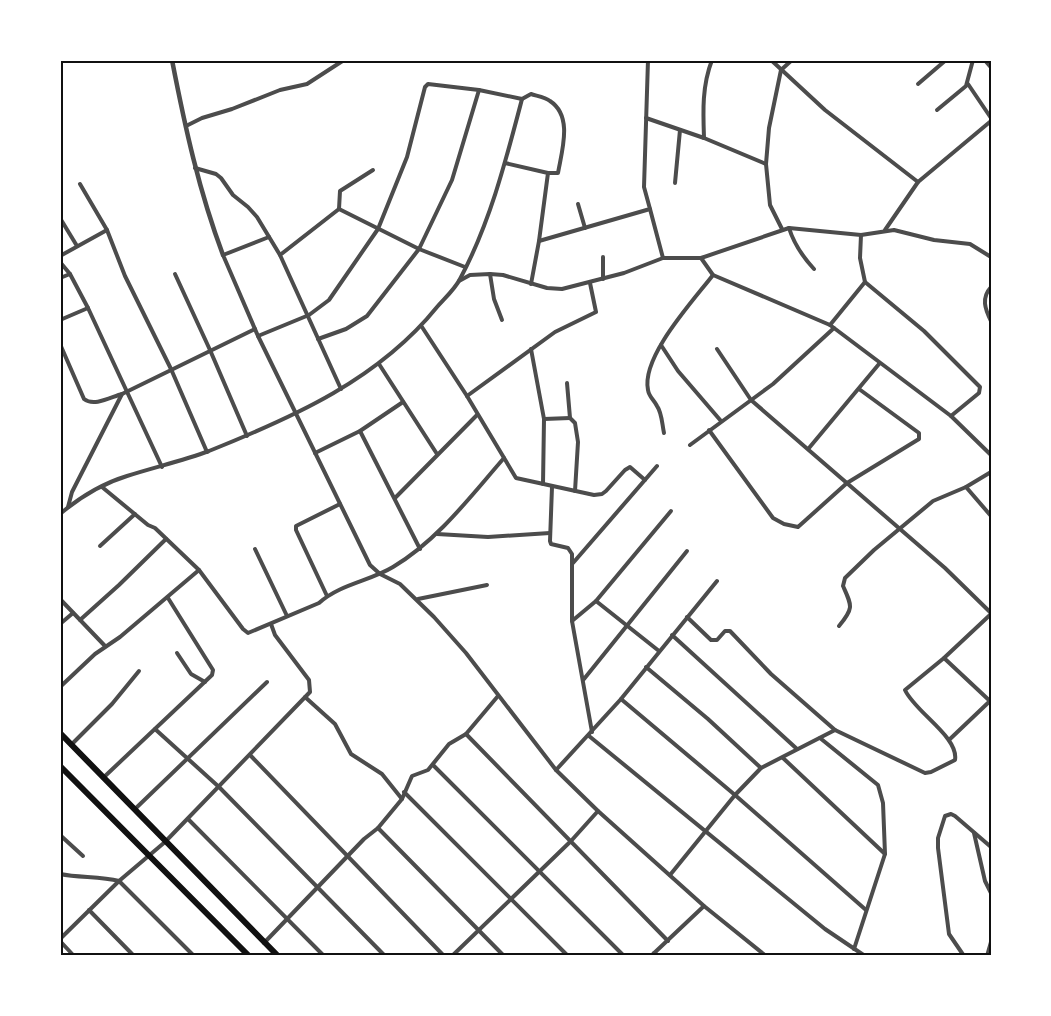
<svg xmlns="http://www.w3.org/2000/svg" width="1051" height="1016" viewBox="0 0 1051 1016" font-family="'Public Sans',sans-serif">
  <style>
    .lines { fill: none; stroke-linecap: round; stroke-linejoin: round }
    .minor { stroke: #4c4c4c; stroke-width: 4 }
    .tertiary { stroke: #4c4c4c; stroke-width: 4.5 }
    .trunk { stroke: #111; stroke-width: 6 }
    .neatline { fill: none; stroke: #111; stroke-width: 2 }
  </style>
  <rect width="100%" height="100%" fill="#fff"/>
  <g class="lines">
    <!-- minor -->
    <g class="minor">
      <path d="M771,60L825,110L918,182"/>
      <path d="M918,84L946,60"/>
      <path d="M968,84L991,118"/>
      <path d="M937,110L966,86L973,60"/>
      <path d="M646,118L704,138L766,164"/>
      <path d="M186,126L202,118L232,109L280,90L307,84L344,60"/>
      <path d="M704,138C703,111 702,86 712,60"/>
      <path d="M505,163L548,173L539,241L531,284"/>
      <path d="M195,168L216,174L221,178L233,195L248,207L257,217L280,255"/>
      <path d="M675,183L680,130"/>
      <path d="M80,184L107,230L125,276L171,369L207,452"/>
      <path d="M578,204L585,228"/>
      <path d="M339,209L280,255L341,389"/>
      <path d="M339,209L419,249L465,267"/>
      <path d="M339,209L340,191L373,170"/>
      <path d="M650,209L663,258"/>
      <path d="M60,218L77,246"/>
      <path d="M789,228C794,244 802,256 814,269"/>
      <path d="M782,229L770,205L766,164L769,128L781,70L792,60"/>
      <path d="M885,230L918,182L991,121"/>
      <path d="M861,235L860,258L865,282L924,331L980,387L979,393L951,416"/>
      <path d="M269,237L223,255L258,336L370,565L380,574L400,584L434,617L466,653L556,770L598,811L704,906L766,956"/>
      <path d="M539,241L650,209L644,187L648,60"/>
      <path d="M60,256L107,230"/>
      <path d="M603,257V279"/>
      <path d="M701,258L713,275L830,325L951,416L991,455"/>
      <path d="M60,262L70,274L88,308L162,467"/>
      <path d="M175,274L210,350L247,436"/>
      <path d="M490,274L494,299L502,320"/>
      <path d="M60,278L70,274"/>
      <path d="M459,281L470,275L490,274L503,275L547,288L562,289L624,273L663,258H701L789,228L861,235L894,230L934,240L970,244L991,257"/>
      <path d="M991,287C981,298 985,309 991,321"/>
      <path d="M60,320L88,308"/>
      <path d="M830,325L865,282"/>
      <path d="M422,327L467,396L516,478L594,495L602,494L606,491L625,470L630,467L645,480"/>
      <path d="M258,336L309,315L329,300L378,229L407,157L425,87L428,84L479,90L522,99L531,94C537,96 545,97 550,101C573,116 562,150 558,173H548"/>
      <path d="M318,339L346,329L367,316L419,249L452,180L479,90"/>
      <path d="M60,344L84,399C94,407 111,397 122,394"/>
      <path d="M661,345L678,371L721,421"/>
      <path d="M531,349L544,419L543,484"/>
      <path d="M717,349L751,400L945,568L991,613"/>
      <path d="M379,364L437,454"/>
      <path d="M567,383L570,418L575,423L578,442L575,491"/>
      <path d="M467,396L555,332L596,312L590,283"/>
      <path d="M544,419L570,418"/>
      <path d="M709,430L773,518L784,524L798,527L847,483L919,439V433L859,389"/>
      <path d="M360,431L420,549"/>
      <path d="M664,433C662,424 662,413 657,406C654,400 649,397 648,390C641,357 693,301 713,275"/>
      <path d="M690,445L773,384L834,328"/>
      <path d="M809,448L879,364"/>
      <path d="M315,453L360,431L403,402"/>
      <path d="M102,487L148,525L155,528L199,570L243,629L248,633L319,603C340,584 370,581 393,567C438,540 470,497 504,458"/>
      <path d="M552,487L550,541L551,544L568,548L572,554V621L592,732"/>
      <path d="M966,487L991,516"/>
      <path d="M395,498L477,415"/>
      <path d="M68,507L72,492L122,394L255,329"/>
      <path d="M60,514C79,498 104,483 127,476C155,467 182,461 209,451C294,417 379,379 437,307C445,298 455,289 460,279C490,223 506,160 522,99"/>
      <path d="M437,534L488,537L550,533"/>
      <path d="M100,546L135,514"/>
      <path d="M255,549L287,616"/>
      <path d="M573,563L657,466"/>
      <path d="M327,596L296,530V526L340,504"/>
      <path d="M60,599L105,646"/>
      <path d="M418,599L487,585"/>
      <path d="M596,601L659,651"/>
      <path d="M80,620L119,585L166,539"/>
      <path d="M572,621L596,601L671,511"/>
      <path d="M60,624L73,613"/>
      <path d="M839,626C854,608 852,606 843,586L845,578L874,550L933,501L966,487L991,472"/>
      <path d="M672,635L797,749"/>
      <path d="M177,653L191,674L205,682"/>
      <path d="M944,658L991,702"/>
      <path d="M646,667L708,719L761,768"/>
      <path d="M584,679L687,551"/>
      <path d="M60,687L95,654L120,637L199,570"/>
      <path d="M305,697L335,724L351,754L382,774L402,799"/>
      <path d="M621,699L735,795L866,910"/>
      <path d="M155,729L219,787L385,956"/>
      <path d="M835,730L925,773L931,772L955,760C959,737 915,712 905,690L944,658L991,614"/>
      <path d="M466,734L668,941"/>
      <path d="M589,736L825,929L865,956"/>
      <path d="M820,738L878,785L883,803L885,854L854,949"/>
      <path d="M950,739L990,701"/>
      <path d="M71,745L112,704L139,671"/>
      <path d="M250,755L444,956"/>
      <path d="M783,758L885,854"/>
      <path d="M433,765L624,956"/>
      <path d="M556,770L621,699L717,581"/>
      <path d="M103,778L212,675L213,670L168,598"/>
      <path d="M404,792L568,956"/>
      <path d="M135,809L267,682"/>
      <path d="M188,819L324,956"/>
      <path d="M378,828L504,956"/>
      <path d="M974,833L985,881L991,893"/>
      <path d="M60,835L83,856"/>
      <path d="M60,874C80,878 100,876 119,881L194,956"/>
      <path d="M670,875L735,795L761,768L835,730L771,674L730,631H725L717,640H711L687,617"/>
      <path d="M89,910L134,956"/>
      <path d="M60,939L119,881L165,842L310,692L309,680L275,635L271,624"/>
      <path d="M60,941L74,956"/>
      <path d="M264,943L364,839L378,828L402,799L412,776L428,770L449,744L466,734L498,696"/>
      <path d="M654,953L659,956"/>
      <path d="M452,956L571,841L598,811"/>
      <path d="M651,956L704,906"/>
      <path d="M964,956L949,934L938,848V838L945,816L951,814L955,816L991,847"/>
      <path d="M987,956L991,942"/>
    </g>
    <!-- tertiary -->
    <g class="tertiary">
      <path d="M172,60C185,127 199,191 223,255"/>
      <path d="M985,60L991,67"/>
    </g>
    <!-- trunk -->
    <g class="trunk">
      <path d="M60,733L278,956"/>
      <path d="M60,766L249,956"/>
    </g>
  </g>
  <!-- border -->
  <rect width="1051" height="1016" fill="none" stroke="#ffffff" stroke-width="123"/>
  <rect x="62" y="62" width="928" height="892" class="neatline"/>
</svg>
